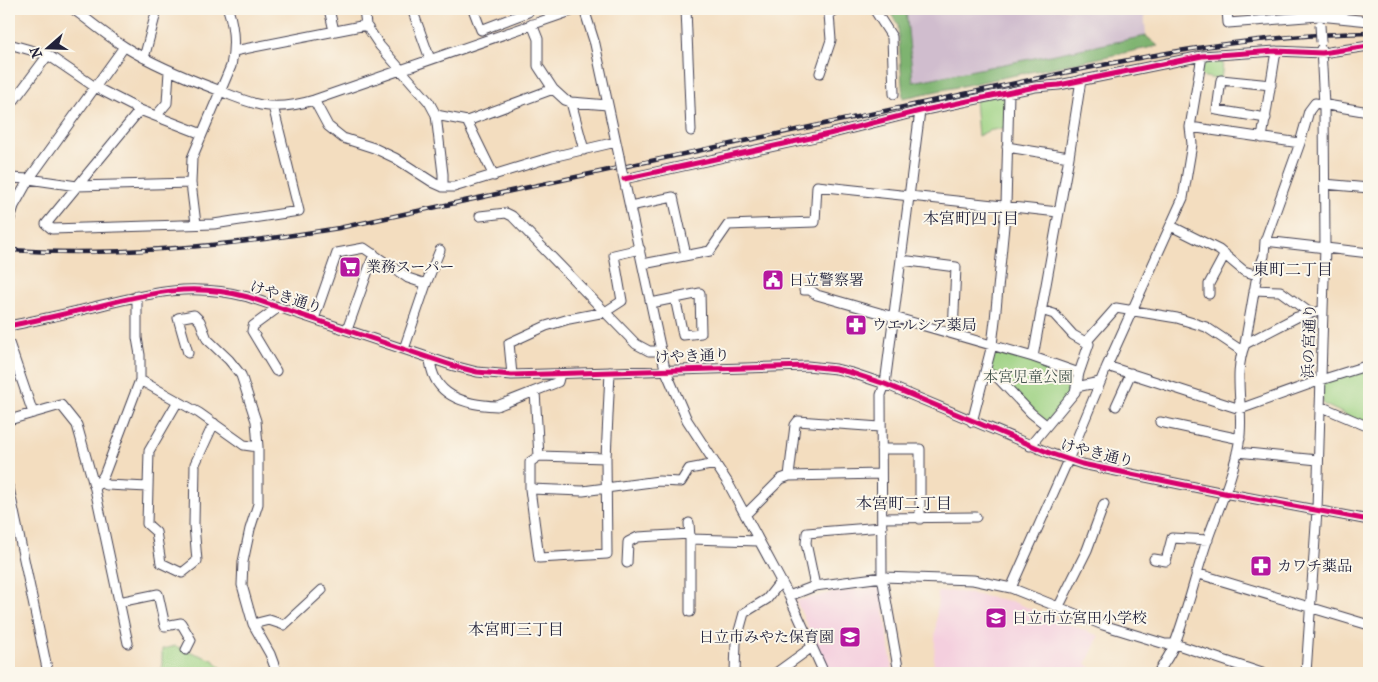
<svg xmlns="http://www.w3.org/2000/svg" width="1378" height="682" font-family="'IM FELL French Canon','Noto Serif JP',serif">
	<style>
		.built { fill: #f4cfde }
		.industrial { fill: #d0bdce }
		.green { fill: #9dd182; stroke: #607a5e }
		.forest { fill: #7eb370; stroke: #506a56 }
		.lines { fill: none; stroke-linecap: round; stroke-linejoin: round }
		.minor-casing { stroke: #413e4f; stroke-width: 11 }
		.minor { stroke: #fff; stroke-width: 9 }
		.rail-casing { stroke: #22223b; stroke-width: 4.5 }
		.rail { stroke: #fbf7ec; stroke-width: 2.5; stroke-dasharray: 8; stroke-linecap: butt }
		.minor-bridge-casing { stroke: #413e4f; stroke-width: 11; stroke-linecap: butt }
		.minor-bridge { stroke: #fff; stroke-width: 9 }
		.cycleway-casing { stroke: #fbf7ec; stroke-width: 8 }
		.cycleway { stroke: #d6006c; stroke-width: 5 }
		.labels { text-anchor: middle; stroke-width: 4; stroke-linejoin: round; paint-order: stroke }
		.poi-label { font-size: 15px; fill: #22223b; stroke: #fbf7ec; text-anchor: start }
		.street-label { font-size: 15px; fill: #22223b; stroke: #fbf7ec }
		.park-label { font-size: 15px; fill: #475750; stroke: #fbf7ec }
		.neighbourhood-label { font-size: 16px; fill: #22223b; stroke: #fbf7ec }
	</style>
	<rect width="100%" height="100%" fill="#fbf7ec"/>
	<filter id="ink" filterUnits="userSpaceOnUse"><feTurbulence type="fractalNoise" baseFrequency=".02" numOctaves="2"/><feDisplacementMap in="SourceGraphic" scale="10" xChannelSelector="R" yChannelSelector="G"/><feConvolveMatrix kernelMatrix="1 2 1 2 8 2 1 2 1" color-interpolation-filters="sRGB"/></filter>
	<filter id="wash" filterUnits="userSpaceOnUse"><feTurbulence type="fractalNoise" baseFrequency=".0096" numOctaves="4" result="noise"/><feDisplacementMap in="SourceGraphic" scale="20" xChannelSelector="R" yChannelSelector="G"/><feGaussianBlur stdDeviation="1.12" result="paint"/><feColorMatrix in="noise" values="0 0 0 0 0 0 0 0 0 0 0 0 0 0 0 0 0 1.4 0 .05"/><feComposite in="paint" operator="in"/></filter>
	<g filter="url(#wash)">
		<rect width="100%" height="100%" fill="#f3ddbf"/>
		<!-- built -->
		<path class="built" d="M881 587 893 673H829L796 601 830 593Z
			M954 591 1011 601 1099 636 1086 664 1099 673H933L938 592Z"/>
		<!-- industrial -->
		<path class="industrial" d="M906 9H1144L1146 36 913 82Z"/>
		<!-- green -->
		<path class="green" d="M1224 55 1221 80 1200 76 1202 56Z
			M1009 93 1008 127 988 131 978 136 975 100Z
			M994 349 1049 365 1046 379 1072 389 1047 422 989 370Z
			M1369 365V426L1323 404 1321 380Z
			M175 646 213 660 224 670 220 673H162V649Z"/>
		<!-- forest -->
		<path class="forest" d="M888 9H906L913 82 1146 36 1158 46 903 98 898 25Z"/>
	</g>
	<g filter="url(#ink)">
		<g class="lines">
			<!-- minor casing -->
			<g class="minor-casing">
				<path id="minor" d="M73 9C90 21 107 36 125 47 154 65 186 78 218 90 232 96 247 102 261 105 278 108 298 105 314 100L577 9
					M329 9 334 31
					M364 9 366 25 380 46 429 102 436 115 443 174V187
					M412 9 430 59
					M473 9 481 30 528 12 527 9
					M584 9 595 44 619 156
					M686 9 691 131
					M874 9 892 37 894 94
					M1227 9 1228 23 1319 16 1369 21
					M532 24 538 39V66L553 89 565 100 571 102 608 105
					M9 44 48 55 95 87 140 110 202 134
					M234 51 366 25
					M144 58 157 9
					M820 73 831 40 829 14 837 9
					M314 100 328 126 343 138 374 148 395 158 434 183 443 187H454L552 157 616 142
					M571 102 584 150
					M9 107 48 55
					M140 110 46 224 52 229 214 224 299 211 273 106
					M436 115 467 121 494 176
					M156 116 167 103 169 71
					M1266 118 1217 110 1221 80 1271 85
					M467 121 553 89
					M1190 127 1300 143
					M1262 138 1276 51
					M1007 147 1069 157
					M623 175 665 369 687 420 728 483 789 596 824 673
					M9 178 29 179 77 186 191 183
					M624 179 829 134 920 111 1035 87 1059 85 1202 56 1276 51 1322 53 1369 46
					M1324 184 1369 188
					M630 206 673 197 686 255
					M480 216 506 213 512 216 636 344 649 351H661
					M9 222 14 206 29 179 124 47
					M196 224 191 183 192 158 231 66C235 47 234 27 228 9
					M1171 226 1219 250 1244 271 1257 275
					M1265 241 1369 253
					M901 260 956 267 953 333
					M643 264 710 251 728 225 815 222 817 186 1058 212
					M804 290H810L817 295 1033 357 1079 373 1075 392 1030 446
					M1254 290 1280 291 1310 313
					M1209 294V284L1225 254
					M651 303 700 293 701 333 683 335 675 298
					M1041 310 1054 314 1073 335 1089 344 1079 373
					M314 319 337 253 364 248 408 278 426 284
					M9 326C37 320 66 314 94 307 150 293 190 282 248 297L454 366 477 372 512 375 807 366 836 369 852 373 885 384 1052 454 1082 464 1224 493 1369 520
					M347 330 374 254
					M1086 342 1116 308 1177 318 1206 327 1242 351
					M9 343 33 413
					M1245 344 1297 317 1323 310
					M404 349 426 284 440 250
					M188 353 178 318 194 315 200 321 207 339 229 360 241 375 256 421 258 447V504L250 529 243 562 242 585 253 624 270 654 277 673
					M1033 357 1069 157 1081 80
					M430 358C432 396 465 405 497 406L558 382 560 374
					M1107 366 1240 409 1321 380 1369 365
					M276 371 252 331 253 326 279 307
					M985 372 997 377 1031 413 1046 425
					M512 375 509 343 546 326 569 319 605 312 622 301 614 255 640 249
					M140 380 199 413 244 445 258 447
					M1076 387 1100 382
					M535 392 539 456 530 462V489L539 558 607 554 606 458 610 372
					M178 401 149 451 147 524 156 532 161 563 182 573 197 561 194 525 195 464 214 423
					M1116 406 1131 373
					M1320 406 1369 427
					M9 420 61 405 77 425 95 489
					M972 422 992 345 995 320 1006 205 1009 93
					M1160 422 1240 439
					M881 449H920V519
					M1237 452 1318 460
					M539 456 606 458
					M789 476 795 425 798 421 880 427
					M100 482 107 485 148 487
					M9 488 48 673
					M530 489 583 491 659 481 681 482 689 469 716 464
					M745 515 781 479 789 476 881 474
					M882 518 976 517
					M689 523 690 538
					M1154 559 1166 561 1172 538 1208 540
					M627 563 628 542 638 537 690 534
					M1196 573 1369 625
					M815 586 806 543 807 533 882 527
					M1011 588 1068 460 1107 366 1183 198 1192 144 1190 127 1202 56
					M789 596 815 586 882 577 973 580 1011 588 1103 625 1165 644H1175L1262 673
					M119 602 158 594 165 626 181 623 191 640 186 650
					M1059 606 1087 550 1104 504
					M690 612V539L759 541
					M253 624 269 620 284 625 322 590
					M128 643 95 489 104 475 140 380V355L137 338V296
					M735 673 736 642 744 613 767 599 781 581
					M776 673 812 647
					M899 673 882 577 881 395 885 384 920 111
					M1158 673C1164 663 1171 654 1175 643 1187 612 1195 577 1206 544 1217 511 1233 478 1239 443 1245 410 1232 375 1245 344L1257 275 1264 256 1265 241 1300 143 1309 111 1315 103 1369 112
					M1306 673 1317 510 1323 310 1325 247 1324 105 1321 49"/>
			</g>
			<!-- minor -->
			<use href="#minor" class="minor"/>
			<!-- rail casing -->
			<g class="rail-casing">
				<path id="rail" d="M9 250C119 257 230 246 339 228 535 186 731 143 927 102 1075 71 1217 35 1369 33"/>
			</g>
			<!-- rail -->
			<use href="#rail" class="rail"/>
			<!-- minor-bridge casing -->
			<g class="minor-bridge-casing">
				<path id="minor-bridge" d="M1320 25 1321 42
					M619 156 622 172"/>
			</g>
			<!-- minor-bridge -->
			<use href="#minor-bridge" class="minor-bridge"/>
			<!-- cycleway casing -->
			<g class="cycleway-casing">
				<path id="cycleway" d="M624 179 829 134 920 111 1035 87 1059 85 1202 56 1276 51 1322 53 1369 46
					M9 326C37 320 66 314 94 307 150 293 190 282 248 297L454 366 477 372 512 375 807 366 836 369 852 373 885 384 1052 454 1082 464 1224 493 1369 520"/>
			</g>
			<!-- cycleway -->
			<use href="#cycleway" class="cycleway"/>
		</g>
	</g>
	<!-- icons -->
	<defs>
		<g id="supermarket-square" transform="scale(1.125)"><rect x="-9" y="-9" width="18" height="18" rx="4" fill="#b5179e" stroke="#fbf7ec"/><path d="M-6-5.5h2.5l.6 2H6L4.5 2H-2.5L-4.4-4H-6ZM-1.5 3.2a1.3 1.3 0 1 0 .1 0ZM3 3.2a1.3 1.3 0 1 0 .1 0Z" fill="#fff"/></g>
		<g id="civic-square" transform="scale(1.125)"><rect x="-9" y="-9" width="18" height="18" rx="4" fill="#b5179e" stroke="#fbf7ec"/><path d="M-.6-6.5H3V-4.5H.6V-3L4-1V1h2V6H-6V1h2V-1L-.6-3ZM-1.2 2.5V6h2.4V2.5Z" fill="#fff"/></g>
		<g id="pharmacy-square" transform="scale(1.125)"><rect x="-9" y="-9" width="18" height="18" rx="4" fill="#b5179e" stroke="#fbf7ec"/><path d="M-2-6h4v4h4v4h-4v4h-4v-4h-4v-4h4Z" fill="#fff"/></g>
		<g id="school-square" transform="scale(1.125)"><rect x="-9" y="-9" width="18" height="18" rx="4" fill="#b5179e" stroke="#fbf7ec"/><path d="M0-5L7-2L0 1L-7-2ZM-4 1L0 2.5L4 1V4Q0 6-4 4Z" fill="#fff"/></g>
	</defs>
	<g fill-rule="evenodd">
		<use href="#supermarket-square" x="350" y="267"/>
		<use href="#civic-square" x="773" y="280"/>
		<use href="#pharmacy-square" x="856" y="325"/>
		<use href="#pharmacy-square" x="1261" y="566"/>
		<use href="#school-square" x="996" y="618"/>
		<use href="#school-square" x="850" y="637"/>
	</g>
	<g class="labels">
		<!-- poi labels -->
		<g class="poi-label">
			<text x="366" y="272">業務スーパー</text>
			<text x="789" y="285">日立警察署</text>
			<text x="872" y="330">ウエルシア薬局</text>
			<text x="1277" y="571">カワチ薬品</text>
			<text x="1012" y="623">日立市立宮田小学校</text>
			<text x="834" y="642" text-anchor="end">日立市みやた保育園</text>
		</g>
		<!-- street labels -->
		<g class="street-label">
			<text transform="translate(286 297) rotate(18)" y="5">けやき通り</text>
			<text transform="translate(1309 341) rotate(-88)" y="5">浜の宮通り</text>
			<text transform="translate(692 356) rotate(-2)" y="5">けやき通り</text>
			<text transform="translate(1097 453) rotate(14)" y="5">けやき通り</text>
		</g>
		<!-- park labels -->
		<g class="park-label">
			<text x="1028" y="382">本宮児童公園</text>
		</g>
		<!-- neighbourhood labels -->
		<g class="neighbourhood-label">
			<text x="971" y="224">本宮町四丁目</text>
			<text x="1293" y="275">東町二丁目</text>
			<text x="904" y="509">本宮町二丁目</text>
			<text x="516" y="635">本宮町三丁目</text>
		</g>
	</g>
	<!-- margin -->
	<rect width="1378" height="682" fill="none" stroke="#fbf7ec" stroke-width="30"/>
	<!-- north arrow -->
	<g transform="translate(48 48) rotate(250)" stroke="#fbf7ec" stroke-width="4" paint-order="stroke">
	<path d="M0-4L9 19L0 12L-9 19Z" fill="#22223b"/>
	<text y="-8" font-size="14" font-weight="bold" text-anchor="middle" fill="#22223b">N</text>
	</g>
</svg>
